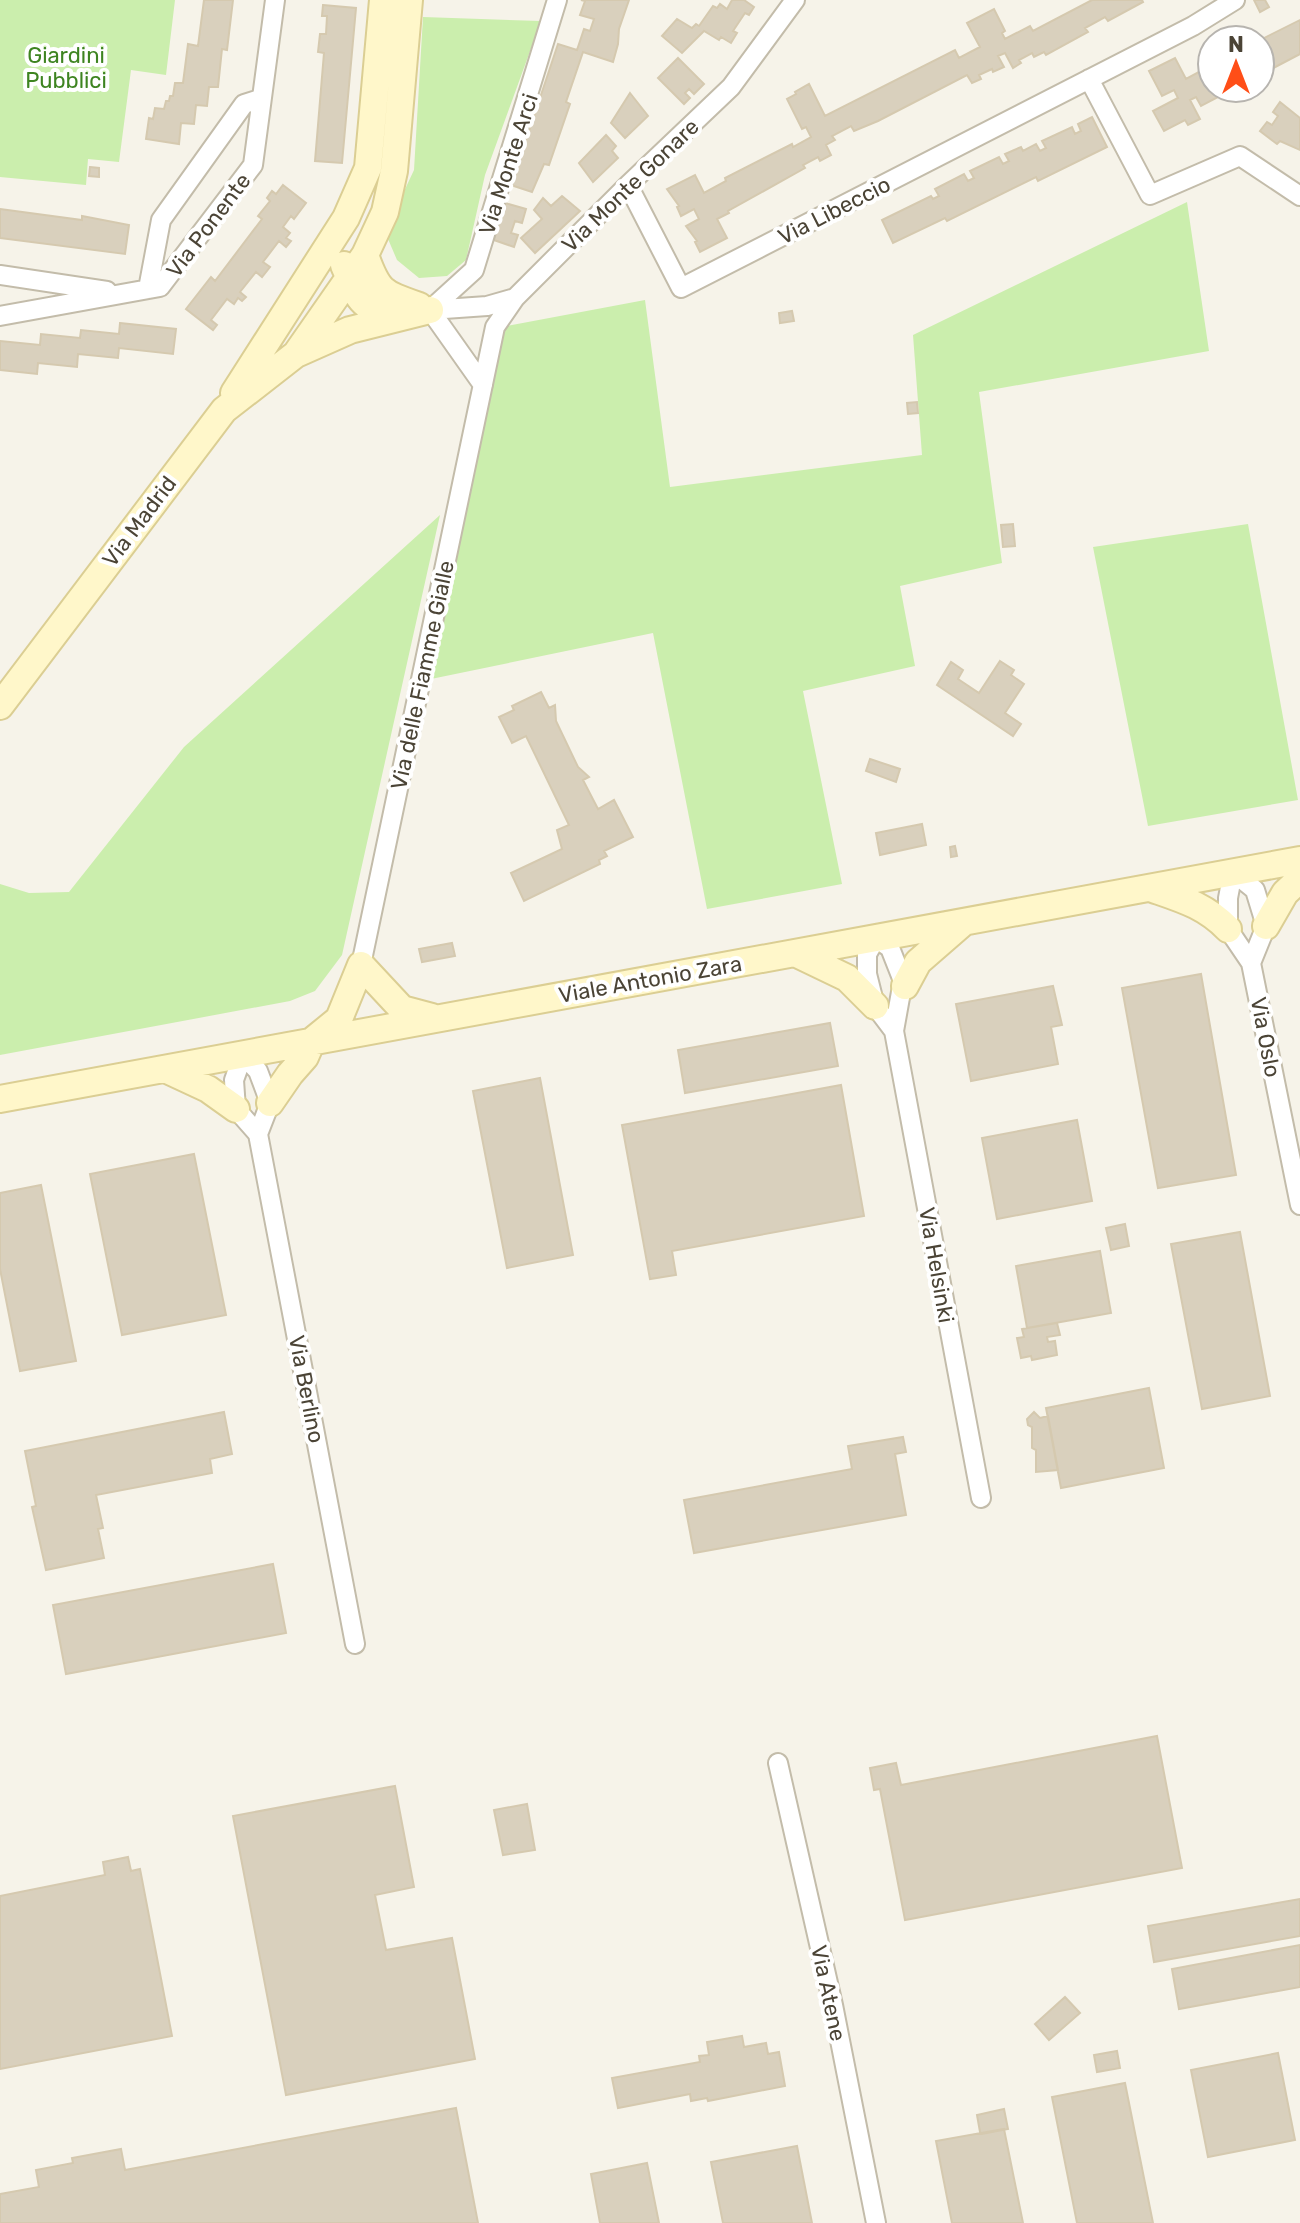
<svg xmlns="http://www.w3.org/2000/svg" width="1300" height="2223" font-family="Rubik,sans-serif">
	<style>
		.green { fill: #cbeead }
		.building { fill: #d9d0bd; stroke: #d5c9af; stroke-width: 2 }
		.lines { fill: none; stroke-linecap: round; stroke-linejoin: round }
		.street-casing { stroke: #c3bcaa; stroke-width: 22 }
		.secondary-casing { stroke: #dbce93; stroke-width: 30 }
		.street { stroke: #fff; stroke-width: 18 }
		.secondary { stroke: #fff7ca; stroke-width: 26 }
		.labels { text-anchor: middle; stroke-width: 8; stroke-linejoin: round; paint-order: stroke }
		.park-label { font-size: 22px; fill: #3e8421; stroke: #fff }
		.street-label { font-size: 22px; fill: #4b4436; stroke: #fff }
	</style>
	<rect width="100%" height="100%" fill="#f6f3e9"/>
	<!-- green -->
	<path class="green" d="M0 0H175L166 75 131 70 119 162 88 159 86 185 0 177Z
		M423 17 541 21 485 175 466 260 447 276 419 278 397 260 385 232 414 170Z
		M1187 202 1209 351 979 392 1002 563 900 586 915 666 803 691 842 884 707 909 653 633 431 679 502 327 645 300 670 487 922 455 913 335Z
		M440 515 342 955 315 991 290 1001 0 1055V884L29 893 69 892 184 747Z
		M1248 524 1298 800 1148 826 1093 547Z"/>
	<!-- building -->
	<path class="building" d="M204 0H233L227 50 222 49 218 87H209L207 106 196 105 194 124 181 123 179 144 146 139 149 118 153 119 155 108 164 109 166 101H169L170 96H173L175 83H183L188 44 198 46Z
		M581 0H629L619 29 618 44 613 62 583 52 566 102 570 104 549 165 544 164 532 192 511 185 558 44 577 50 584 29 590 31 594 19 580 15 585 1Z
		M732 0H744L754 7 749 15 745 13 733 31 737 33 731 43 721 37 719 40 704 31 682 53 662 36 677 19 692 28 696 24 699 26 713 6 717 8 720 4 727 9Z
		M1092 0H1142L1143 2 1108 21 1105 17 1085 28 1088 32 1046 55 1044 52 1034 57 1032 53 1019 60 1021 63 1013 68 1005 53 998 56 1004 67 993 72 992 69 979 75 981 79 972 83 967 75 878 121 854 131 851 126 832 136 835 140 826 145 831 155 820 161 818 157 803 165 805 168 728 211 729 213 717 219 727 238 700 252 695 242 697 241 686 226 699 219 694 209 681 216 677 207 679 206 667 189 695 175 704 193 726 181 725 178 792 144 793 147 811 137 806 127 802 129 787 99 796 94 795 92 809 84 825 116 955 50 959 58 980 47 967 23 994 9 1005 31 1002 33 1005 39 1030 26 1033 31Z
		M1254 0H1265L1269 7 1260 12Z
		M323 5 356 8 342 163 315 161 324 53 318 52 320 34H326L327 16H322Z
		M1300 20V54L1260 75V40Z
		M678 58 704 84 694 94 689 89 685 93 690 98 684 104 658 78Z
		M1175 58 1186 79 1212 65V88H1235L1201 106 1196 97 1190 100 1200 119 1188 125 1185 120 1164 131 1153 111 1178 98 1174 90 1162 96 1149 71Z
		M630 93 648 116 625 138 611 123Z
		M1280 102 1300 118V150L1280 141 1277 144 1260 131 1267 122 1272 125 1278 116 1273 112Z
		M1092 117 1107 147 1038 181 1036 177 947 221 945 218 893 243 882 220 931 196 933 199 939 196 935 189 964 174 968 181 974 178 970 171 999 157 1003 164 1009 161 1005 154 1021 147 1023 151 1036 144 1040 151 1046 148 1042 141 1072 127 1075 134 1081 131 1078 124Z
		M606 135 616 146 612 151 618 158 593 182 579 163Z
		M90 167 99 168V177L89 176Z
		M283 185 306 203 294 219 291 216 283 227 290 233 286 238 291 241 286 247 279 241 263 262 270 267 262 277 256 272 240 292 246 297 242 301 238 298 234 304 227 299 211 320 217 325 213 330 186 309 211 277 215 281 262 219 258 216 270 201 267 198 272 191 276 194Z
		M562 196 580 211 535 253 521 238 542 219 534 210 543 198 551 206Z
		M505 203 526 209 522 223 515 221 511 233 518 235 514 247 494 240Z
		M0 209 82 220V216L129 225 125 254 0 238Z
		M792 311 794 321 780 323 779 313Z
		M120 323 176 329 173 354 119 348 118 358 78 354 77 367 38 363 37 374 0 370V341L40 345 41 334 80 338 81 330 119 334Z
		M917 402 918 413 908 414 907 403Z
		M1013 524 1015 546 1003 547 1001 525Z
		M1000 661 1014 670 1011 675 1024 684 1005 713 1021 724 1013 736 937 685 951 662 963 670 958 679 979 693Z
		M541 692 549 708 555 705 556 721 578 767 589 777 583 780 598 809 614 800 633 837 604 851 607 856 599 860 600 864 524 901 511 873 562 849 557 830 569 825 526 736 512 743 499 717 514 710 512 706Z
		M870 759 900 769 896 782 866 771Z
		M922 824 926 845 880 855 876 833Z
		M955 846 957 856 951 857 950 847Z
		M452 943 455 956 422 962 419 949Z
		M1201 974 1236 1175 1158 1188 1122 988Z
		M1053 986 1062 1025 1051 1027 1058 1064 971 1081 956 1004Z
		M830 1023 838 1066 685 1093 678 1050Z
		M540 1078 573 1255 507 1268 473 1091Z
		M841 1085 864 1216 672 1251 676 1275 650 1279 622 1125Z
		M1077 1120 1092 1201 997 1219 982 1138Z
		M194 1154 226 1315 122 1335 90 1174Z
		M41 1185 76 1361 20 1371 0 1269V1193Z
		M1125 1224 1129 1246 1111 1250 1106 1228Z
		M1240 1232 1270 1396 1202 1409 1171 1244Z
		M1100 1251 1111 1313 1027 1328 1016 1266Z
		M1057 1323 1060 1335 1047 1337 1048 1342 1055 1341 1057 1355 1032 1360 1031 1356 1021 1358 1017 1338 1024 1337 1022 1329Z
		M1149 1388 1164 1468 1061 1488 1046 1408Z
		M224 1412 232 1454 210 1459 212 1473 96 1495 103 1528 98 1529 104 1558 46 1570 32 1507 36 1506 25 1451Z
		M1034 1412 1040 1418 1048 1416 1058 1470 1036 1472V1450L1032 1448V1427L1028 1425 1027 1419Z
		M903 1437 906 1452 895 1454 906 1515 694 1553 684 1500 852 1469 848 1446Z
		M273 1564 286 1633 66 1674 53 1605Z
		M1157 1736 1182 1868 905 1920 880 1789 874 1790 870 1768 896 1763 901 1785Z
		M395 1786 414 1887 375 1895 386 1950 452 1938 475 2059 286 2095 233 1816Z
		M527 1804 535 1850 503 1855 494 1810Z
		M128 1857 131 1871 140 1869 172 2036 0 2069V1896L105 1875 103 1862Z
		M1300 1899V1936L1154 1962 1148 1926Z
		M1300 1945V1987L1179 2009 1172 1969Z
		M1065 1997 1080 2013 1049 2040 1035 2024Z
		M742 2036 744 2047 766 2043 768 2054 779 2052 785 2086 708 2101 707 2098 691 2101 690 2094 618 2108 612 2078 700 2062 699 2056 709 2055 707 2042Z
		M1117 2051 1120 2068 1097 2072 1094 2055Z
		M1278 2053 1295 2140 1208 2157 1191 2070Z
		M1125 2083 1153 2223H1077L1052 2097Z
		M456 2108 478 2223H0V2194L39 2187 36 2170 73 2163 72 2158 121 2149 125 2170Z
		M1004 2109 1008 2129 982 2134 980 2132 977 2115Z
		M1004 2129 1023 2223H952L936 2141Z
		M797 2146 812 2223H723L711 2162Z
		M647 2163 659 2223H600L591 2174Z"/>
	<g class="lines">
		<!-- street casing -->
		<g class="street-casing">
			<path id="street" d="M1089 79 1150 195 1240 156 1300 196
				M628 185 681 288 1193 26 1235 0
				M0 275 107 291
				M148 289 161 220 244 104 260 99
				M430 310 487 306 515 298 628 185 731 87 795 0
				M430 310 474 270 557 0
				M430 310 483 385
				M0 316 160 287 253 165 275 0
				M1251 963 1266 926 1255 890 1233 872 1228 898V929L1251 963 1300 1205
				M361 965 495 327 515 298
				M894 1031 901 992 905 986 890 948 876 938 867 954V974L875 1006 894 1031 981 1498
				M258 1134 236 1109 234 1080 243 1055 258 1071 270 1103 258 1134 355 1644
				M778 1763 833 2005 876 2223"/>
		</g>
		<!-- secondary casing -->
		<g class="secondary-casing">
			<path id="secondary" d="M365 255C378 292 382 293 419 306
				M344 265C357 297 363 316 402 312
				M296 354 365 255 385 212 394 171 409 0
				M234 393 346 218 368 168 383 0
				M0 706 224 410 296 354 350 330 430 310
				M1153 889C1182 899 1206 906 1228 929
				M1266 926 1285 893 1300 879
				M795 953 847 978 875 1006
				M905 986 918 962 964 922
				M165 1069 208 1089 236 1109
				M0 1099 1300 860
				M270 1103 290 1074 305 1057 312 1041 339 1019 361 965 402 1009 432 1017"/>
		</g>
		<!-- street -->
		<use href="#street" class="street"/>
		<!-- secondary -->
		<use href="#secondary" class="secondary"/>
	</g>
	<g class="labels">
		<!-- park labels -->
		<g class="park-label">
			<text x="66" y="63">Giardini<tspan x="66" dy="25">Pubblici</tspan></text>
		</g>
		<!-- street labels -->
		<g class="street-label">
			<text transform="translate(508 164) rotate(-72)" y="8">Via Monte Arci</text>
			<text transform="translate(630 185) rotate(-44)" y="8">Via Monte Gonare</text>
			<text transform="translate(834 210) rotate(-27)" y="8">Via Libeccio</text>
			<text transform="translate(208 225) rotate(-53)" y="8">Via Ponente</text>
			<text transform="translate(139 521) rotate(-53)" y="8">Via Madrid</text>
			<text transform="translate(422 675) rotate(-78)" y="8">Via delle Fiamme Gialle</text>
			<text transform="translate(650 979) rotate(-10)" y="8">Viale Antonio Zara</text>
			<text transform="translate(1266 1037) rotate(79)" y="8">Via Oslo</text>
			<text transform="translate(937 1265) rotate(80)" y="8">Via Helsinki</text>
			<text transform="translate(307 1389) rotate(79)" y="8">Via Berlino</text>
			<text transform="translate(829 1993) rotate(78)" y="8">Via Atene</text>
		</g>
	</g>
	<!-- north arrow -->
	<g transform="translate(1236 64)"><circle r="38" fill="#ffffff" stroke="#b7b4af" stroke-width="2"/>
	<path d="M0-6L14 30L0 20L-14 30Z" fill="#ff4e17"/>
	<text y="-12" font-size="22" font-weight="bold" text-anchor="middle" fill="#4b4436">N</text>
	</g>
</svg>
